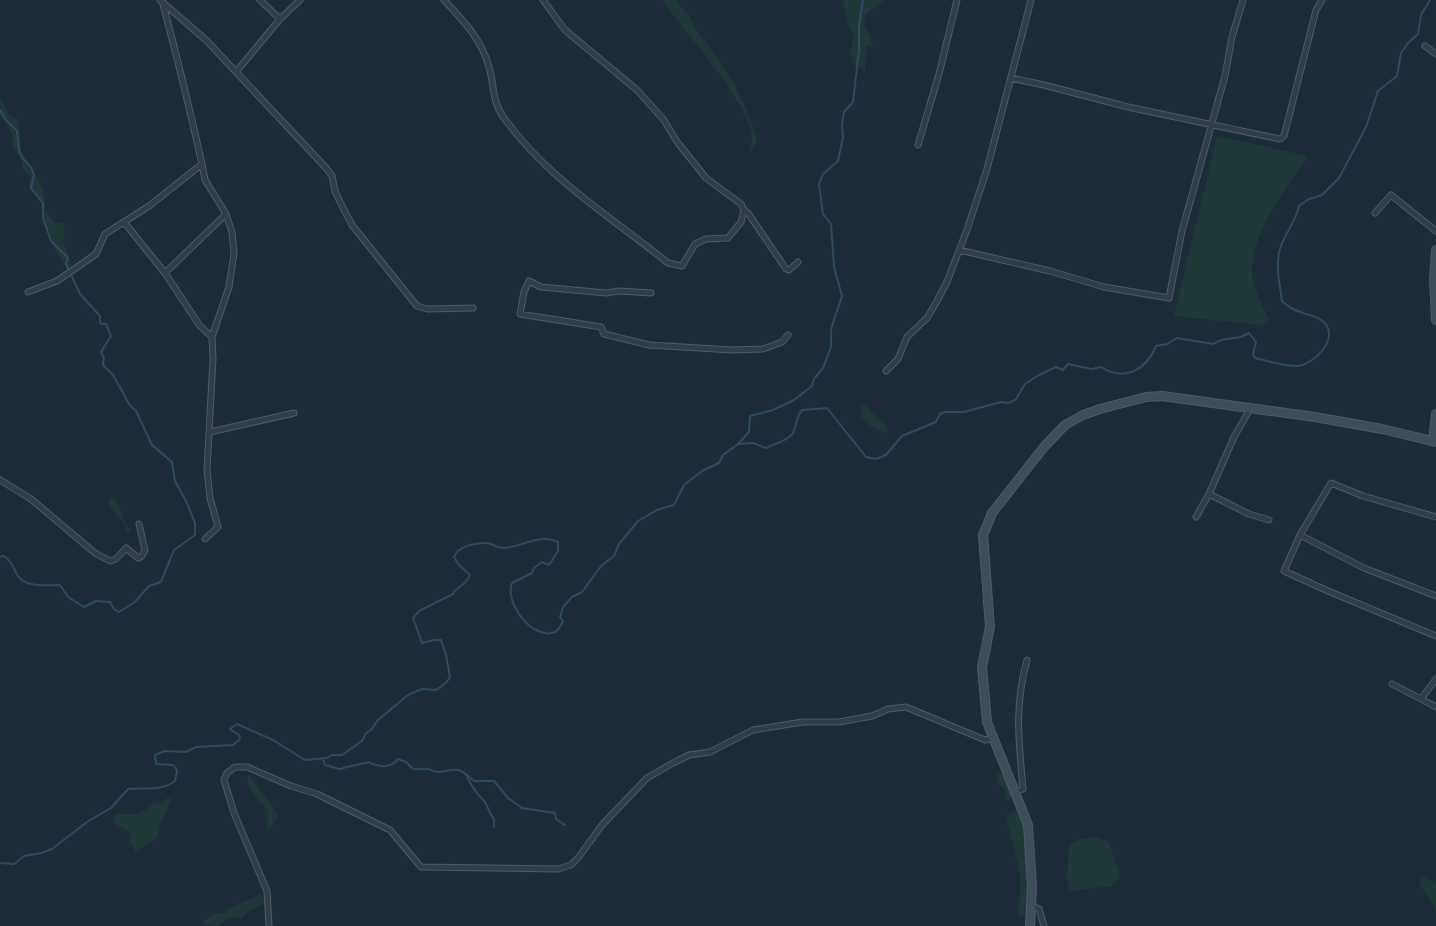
<svg xmlns="http://www.w3.org/2000/svg" width="1436" height="926" font-family="'Source Sans 3',sans-serif">
	<style>
		.green { fill: #1f3938 }
		.lines { fill: none; stroke-linecap: round; stroke-linejoin: round }
		.stream { stroke: #2f4a61; stroke-width: 2 }
		.street-casing { stroke: #4f5b66; stroke-width: 7 }
		.secondary-casing { stroke: #4f5b66; stroke-width: 10 }
		.street { stroke: #313e48; stroke-width: 5 }
		.secondary { stroke: #3f4d5b; stroke-width: 8 }
	</style>
	<rect width="100%" height="100%" fill="#1d2c38"/>
	<!-- green -->
	<path class="green" d="M663 0H676L689 16 699 34 705 40 735 84 740 98 745 105 757 140 752 152 749 151C750 148 751 145 752 142 756 108 682 31 663 0Z
		M843 0H885L879 6 867 12 864 22 873 48 867 45 865 72 852 62 851 54 853 32 847 23Z
		M0 97 8 113 18 121 21 151 43 188 46 211 54 223H63L65 227 63 242 72 265 67 270 50 241 42 215 41 202 30 189V177L22 168V162L12 145 13 136 0 114Z
		M1217 136 1308 156C1287 187 1251 233 1252 272 1252 288 1263 305 1269 320L1260 325 1174 316Z
		M862 405 867 406C873 414 882 420 888 428L887 433C878 432 866 424 860 417Z
		M114 497 123 514 124 522 131 530 127 532 123 522 108 505 109 498Z
		M998 772 1002 773 1009 787 1011 797 1009 800 1005 798V790L997 782 996 774Z
		M248 774 278 815C275 820 273 829 267 828 266 821 270 816 267 810 266 807 262 805 260 803 254 797 245 782 248 774Z
		M167 798 172 799 158 829 159 836 136 853 130 840 132 837 131 833 118 826 114 819 117 814H136L147 810 151 805 162 802Z
		M1018 811C1032 835 1029 889 1027 917H1019L1017 909 1020 899V873L1006 818 1010 812Z
		M1095 836 1109 843 1120 877 1112 886 1070 891 1067 878 1069 844 1080 839Z
		M1424 875 1436 884V909L1420 885V879Z
		M261 894 265 903 249 911 240 920 236 917 226 919 216 926 204 925V921L215 913H223C234 904 248 901 261 894Z"/>
	<g class="lines">
		<!-- stream -->
		<path class="stream" d="M0 110 6 120 17 131 19 150 23 159 31 167 34 175 31 188 43 203V218L51 241 68 258 66 264 80 294 100 316V322L102 324H106L111 336 101 352 104 358 103 365 113 375 129 404 136 411 152 445 172 462 175 481 187 503 195 523V535L174 550 161 582 149 586 135 602 119 612 114 609 110 602 96 601 84 607 68 597 60 585C47 585 26 588 18 576 13 568 13 562 4 556L0 557
			M738 444 753 443 766 448C774 444 788 441 793 433 797 425 796 417 802 410L827 408 866 457 876 459 886 455 902 436 936 422 940 414 945 412H964L1001 402 1009 403 1016 399 1025 384 1039 375 1056 367 1063 370 1068 364 1091 369 1101 367C1125 382 1146 370 1156 346L1167 344 1177 338 1213 344 1221 340 1241 337 1249 333 1256 342 1253 354 1255 358C1268 361 1284 366 1297 366 1313 365 1336 342 1327 326 1320 315 1304 315 1293 309 1289 307 1286 304 1282 301 1280 286 1275 265 1280 249 1284 234 1296 222 1299 206L1309 199 1322 195 1339 178 1366 127 1378 91 1397 76 1401 53 1408 43 1418 34 1421 15 1430 0
			M323 759 325 765 339 769 369 762C379 768 391 768 398 759L406 762 413 769C418 770 423 768 428 769 433 770 433 772 438 772 459 770 456 765 474 781H494L508 798 522 808 555 813 556 819 565 825
			M467 777C471 785 478 795 484 801 489 807 489 814 494 819V827
			M0 863 14 864 24 856 41 853 52 849 87 822 111 808 128 789C145 787 160 792 175 781L177 770 173 765 156 764 155 755 165 751 186 752 196 747 233 745 240 739 239 735 230 729 237 724 273 740 305 760 327 758 332 755H342L362 741 366 733 371 730 378 720 408 695 422 689 436 690 446 683 450 677 446 655 441 640H434L422 643 413 618 419 611 453 594C457 586 467 585 470 575L458 564 454 557C458 546 475 543 486 543 492 543 497 548 504 548 523 547 539 533 558 542V551L549 565 542 562 534 568 532 573 512 583C504 603 533 641 555 632 559 630 561 625 563 621L560 617 563 607 572 597 582 592 601 566 614 556 619 544 638 521 657 510 674 505 684 485 702 471 719 463 723 455 738 444 749 432 750 416 773 410 794 400 812 386 814 379 823 368 831 347V329L842 296 834 267 831 224 823 214 819 184 823 174 838 161 843 137 842 125 844 112 853 102 859 50V26L863 0"/>
		<!-- street casing -->
		<g class="street-casing">
			<path id="street" d="M160 0 207 41 327 169 332 176 335 191 340 202 352 225 417 306 427 309 473 308
				M260 0 280 19
				M444 0C463 20 482 40 489 67 494 83 492 100 502 115 545 177 610 216 668 263L682 266 695 244 706 239 728 238 741 222 744 210 741 204 706 178 678 143 663 119 637 90 565 30 543 0
				M1425 46 1436 54
				M236 72 280 19 300 0
				M1011 78 1044 85 1128 107 1280 139 1284 136 1316 10 1322 0
				M918 145 939 74 957 0
				M202 164 205 180 226 214 232 232 234 253 229 287 212 337
				M744 210 748 213 786 269 789 270 798 262
				M1375 213 1391 195 1436 231
				M124 222 165 273 200 326 212 337 213 359 207 470 210 498 218 527 205 539
				M959 250 1050 271 1104 287 1169 298 1182 231 1225 76 1232 37 1243 0
				M165 273 226 214
				M28 292 57 281 96 254 105 234 149 206 202 164C190 110 177 57 163 4
				M651 293 619 291 606 293 541 287 529 281 524 292 520 314 601 327 604 334 649 345 732 350 763 349 782 342 788 335
				M886 371 898 359 907 337 927 318 937 301 947 282 968 227 987 169 1031 0
				M210 432 294 413
				M0 480 31 499 95 553 110 561 116 559 126 548 138 558 142 556 145 550 139 524
				M1209 494 1249 514 1269 520
				M1196 517 1209 494 1234 437 1250 409
				M1436 517 1363 496 1331 483 1300 535 1284 571 1328 591 1436 636
				M1300 535 1364 568 1436 596
				M1436 679 1421 699 1436 707
				M1392 684 1421 699
				M1015 792 1023 789C1019 742 1014 707 1027 660
				M1032 906 1039 909 1044 926
				M269 926 267 891 234 813 224 780 227 773 235 767H247L291 786 317 794 390 830 421 867 558 869 571 865 578 858 602 825 647 778 675 762 689 755 710 752 753 730 803 722H839L872 716 888 709 906 707 985 740 993 738"/>
		</g>
		<!-- secondary casing -->
		<g class="secondary-casing">
			<path id="secondary" d="M1436 250 1434 279 1436 320
				M1433 441 1436 414
				M1030 926 1032 887 1028 825 987 722 982 667 990 627 983 535 992 513 1044 447 1065 425 1083 415 1100 409 1146 397 1162 396 1315 417 1382 429 1436 442"/>
		</g>
		<!-- street -->
		<use href="#street" class="street"/>
		<!-- secondary -->
		<use href="#secondary" class="secondary"/>
	</g>
</svg>
